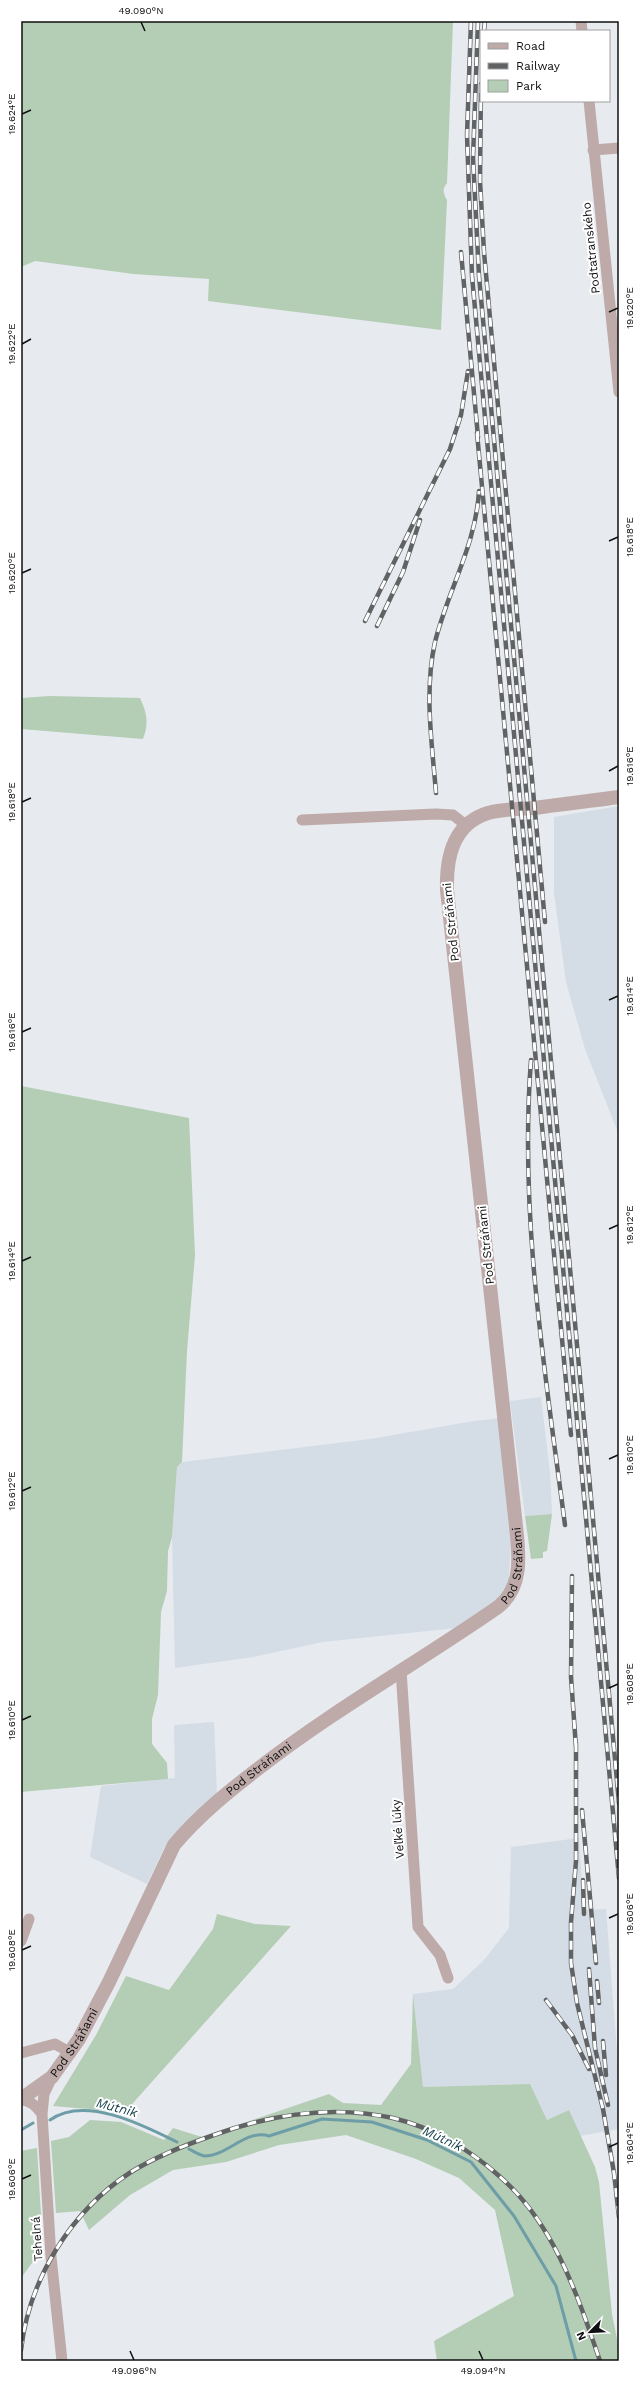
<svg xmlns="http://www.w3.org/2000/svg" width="640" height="2382" font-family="'Work Sans',sans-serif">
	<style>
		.built { fill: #d4dde6 }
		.green { fill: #b4cdb5 }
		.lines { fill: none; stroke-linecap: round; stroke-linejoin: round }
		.stream { stroke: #6d9da6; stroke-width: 3 }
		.minor { stroke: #beaaa8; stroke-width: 11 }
		.tertiary { stroke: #beaaa8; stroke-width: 14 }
		.rail-casing { stroke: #606264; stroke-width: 4.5 }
		.rail { stroke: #fff; stroke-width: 3; stroke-dasharray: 9; stroke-linecap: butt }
		.ticks { fill: none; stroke: #0f1011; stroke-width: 1.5 }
		.labels { text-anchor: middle; stroke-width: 4; stroke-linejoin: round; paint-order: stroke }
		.street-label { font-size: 12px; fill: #0f1011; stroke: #fff }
		.water-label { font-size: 13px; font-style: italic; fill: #17434b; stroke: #fff }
		.neatline { fill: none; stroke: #0f1011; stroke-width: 1.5 }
		.ticks-label { font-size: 10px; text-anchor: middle; fill: #0f1011 }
	</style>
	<rect width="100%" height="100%" fill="#e7eaee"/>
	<!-- built -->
	<path class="built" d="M619 806V1135L585 1049 566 982 554 893V817Z
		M541 1397 550 1473 552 1514 525 1516 510 1401Z
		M501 1418 511 1544 508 1589 493 1605 456 1628 323 1642 253 1657 175 1668 172 1537 177 1467 182 1462 370 1439 474 1421Z
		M214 1722 217 1794 177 1832 164 1848 147 1884 90 1857 101 1786 175 1778 174 1725Z
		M579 1838 584 1910 606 1909 619 2077V2129L580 2136 569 2110 547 2120 529 2084 423 2087 413 1994 453 1989 484 1960 509 1928 511 1847Z"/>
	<!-- green -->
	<path class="green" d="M21 21H453L447 183C442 189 443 193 447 200L441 330 208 301 209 279 134 274 35 261 21 267Z
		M49 696 140 698C147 713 149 723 143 739L21 729V698Z
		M21 1086 189 1118 195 1255 187 1351 182 1462 177 1467 172 1537 168 1551 167 1591 161 1612 158 1695 152 1719V1744L167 1763 168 1779 21 1792Z
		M552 1514 547 1551 543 1552V1558L531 1559 525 1516Z
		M217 1914 255 1924 291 1926 125 2112 53 2106 96 2035 126 1976 169 1990 213 1929Z
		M413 1994 423 2087 530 2084 547 2120 569 2110 595 2167 599 2182 612 2314 619 2349V2361H437L434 2341 514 2296 495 2210 459 2178 416 2159 346 2135 279 2145 226 2162 173 2170 130 2195 89 2230 80 2211 56 2213 51 2141 69 2137 90 2120 121 2122 164 2140 173 2128 202 2137 329 2094 343 2103 381 2105 411 2064Z
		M37 2148 43 2248 21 2278V2151Z"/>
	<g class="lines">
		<!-- stream -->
		<path class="stream" d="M50 2120C85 2095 143 2125 177 2142
			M21 2130 33 2123
			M189 2149C193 2151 199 2155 204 2156 228 2156 245 2129 269 2136L322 2119 372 2122 427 2140 471 2162 514 2216 556 2286 576 2361"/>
		<!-- minor -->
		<path class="minor" d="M581 21 582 31
			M589 101 619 392
			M593 150 619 148
			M302 820 436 814 453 815 467 826
			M401 1670 418 1927 440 1955 448 1978
			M21 1941 29 1919
			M21 2053 55 2044 71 2053
			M52 2077 44 2094 42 2114 51 2257 62 2361
			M21 2099C31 2101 36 2106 42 2114"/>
		<!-- tertiary -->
		<path class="tertiary" id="s1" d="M21 2099 52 2077 79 2039 109 1982 174 1845C199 1815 229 1791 259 1768 335 1709 419 1662 498 1607 526 1585 518 1548 515 1517L447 890C446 857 453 824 488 813 503 809 519 809 534 808 562 804 591 801 619 797"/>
		<!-- rail casing -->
		<g class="rail-casing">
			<path id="rail" d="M471 21 467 135 472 276 619 1878
				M478 21 473 158 479 276 619 1803
				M484 31 485 21
				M481 84 480 181 484 252 545 922
				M461 252 478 437
				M477 433 571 1435
				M365 621 450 449 461 415 468 371
				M377 626 403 572 420 520
				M436 793C432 743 424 692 435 642 448 590 476 545 479 491
				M531 1060C519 1216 545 1371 565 1525
				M572 1576 571 1677 576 1748
				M576 1743V1861L571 1922V1963L577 2003 603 2109 614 2173 619 2217
				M582 1810 596 1963
				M583 1880 584 1914
				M589 1969 595 2048 608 2105
				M597 1981 599 2003
				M546 2000 572 2035 589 2069
				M603 2041 606 2075
				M21 2350C29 2279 71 2211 131 2172 157 2156 185 2145 214 2135 272 2114 332 2105 393 2118 431 2127 469 2149 498 2175 554 2223 577 2294 600 2361"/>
		</g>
		<!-- rail -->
		<use href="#rail" class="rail"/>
	</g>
	<!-- ticks -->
	<path class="ticks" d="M141 22 145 31M22 114 31 110M609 312 618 308M22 344 31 339M609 541 618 537M22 573 31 569M609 771 618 766M22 802 31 798M609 1000 618 996M22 1032 31 1028M609 1229 618 1225M22 1261 31 1257M609 1459 618 1455M22 1491 31 1487M609 1688 618 1684M22 1720 31 1716M609 1918 618 1914M22 1950 31 1946M609 2147 618 2143M22 2179 31 2175M130 2351 134 2360M479 2351 483 2360"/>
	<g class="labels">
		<!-- street labels -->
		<g class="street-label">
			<text transform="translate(591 248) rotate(-96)" y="4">Podtatranského</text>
			<text transform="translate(451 922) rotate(-96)" y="4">Pod Stráňami</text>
			<text transform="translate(486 1245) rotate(-96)" y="4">Pod Stráňami</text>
			<text dy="4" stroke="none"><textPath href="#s1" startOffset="750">Pod Stráňami</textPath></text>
			<text dy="4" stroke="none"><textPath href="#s1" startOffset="415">Pod Stráňami</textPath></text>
			<text transform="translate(398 1829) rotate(-94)" y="4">Veľké lúky</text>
			<text dy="4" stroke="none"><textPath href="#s1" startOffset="79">Pod Stráňami</textPath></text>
			<text transform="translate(37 2239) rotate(-94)" y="4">Tehelná</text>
		</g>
		<!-- water labels -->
		<g class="water-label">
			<text transform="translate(117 2107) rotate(15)" y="5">Mútnik</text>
			<text transform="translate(443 2138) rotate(25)" y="5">Mútnik</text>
		</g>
	</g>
	<!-- border -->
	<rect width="640" height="2382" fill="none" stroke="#ffffff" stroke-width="44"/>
	<!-- legend -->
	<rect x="480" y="30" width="130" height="72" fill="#ffffff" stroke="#9f9fa0"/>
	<rect x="488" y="43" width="20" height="6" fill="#beaaa8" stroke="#9f9fa0"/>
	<text x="516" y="50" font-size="12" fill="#0f1011">Road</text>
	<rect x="488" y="63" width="20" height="6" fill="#606264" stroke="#9f9fa0"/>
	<text x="516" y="70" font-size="12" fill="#0f1011">Railway</text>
	<rect x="488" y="80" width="20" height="12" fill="#b4cdb5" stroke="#9f9fa0"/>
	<text x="516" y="90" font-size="12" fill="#0f1011">Park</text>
	<!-- north arrow -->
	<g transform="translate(590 2332) rotate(246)" stroke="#ffffff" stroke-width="3" paint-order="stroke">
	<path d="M0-3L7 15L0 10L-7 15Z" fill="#0f1011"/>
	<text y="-6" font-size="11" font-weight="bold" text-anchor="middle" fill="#0f1011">N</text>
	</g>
	<rect x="22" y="22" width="596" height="2338" class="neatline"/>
	<g class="ticks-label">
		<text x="141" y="14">49.090°N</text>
		<text transform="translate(11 114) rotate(-90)" y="4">19.624°E</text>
		<text transform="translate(629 308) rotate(-90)" y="4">19.620°E</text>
		<text transform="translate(11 344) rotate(-90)" y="4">19.622°E</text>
		<text transform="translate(629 537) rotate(-90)" y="4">19.618°E</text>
		<text transform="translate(11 573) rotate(-90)" y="4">19.620°E</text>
		<text transform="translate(629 766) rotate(-90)" y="4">19.616°E</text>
		<text transform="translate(11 802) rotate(-90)" y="4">19.618°E</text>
		<text transform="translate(629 996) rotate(-90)" y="4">19.614°E</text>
		<text transform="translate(11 1032) rotate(-90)" y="4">19.616°E</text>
		<text transform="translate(629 1225) rotate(-90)" y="4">19.612°E</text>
		<text transform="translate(11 1261) rotate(-90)" y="4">19.614°E</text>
		<text transform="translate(629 1455) rotate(-90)" y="4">19.610°E</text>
		<text transform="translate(11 1491) rotate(-90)" y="4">19.612°E</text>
		<text transform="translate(629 1684) rotate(-90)" y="4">19.608°E</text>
		<text transform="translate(11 1720) rotate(-90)" y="4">19.610°E</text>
		<text transform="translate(629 1914) rotate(-90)" y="4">19.606°E</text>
		<text transform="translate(11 1950) rotate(-90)" y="4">19.608°E</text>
		<text transform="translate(629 2143) rotate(-90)" y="4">19.604°E</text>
		<text transform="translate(11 2179) rotate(-90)" y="4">19.606°E</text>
		<text x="134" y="2374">49.096°N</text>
		<text x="483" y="2374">49.094°N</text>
	</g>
</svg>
